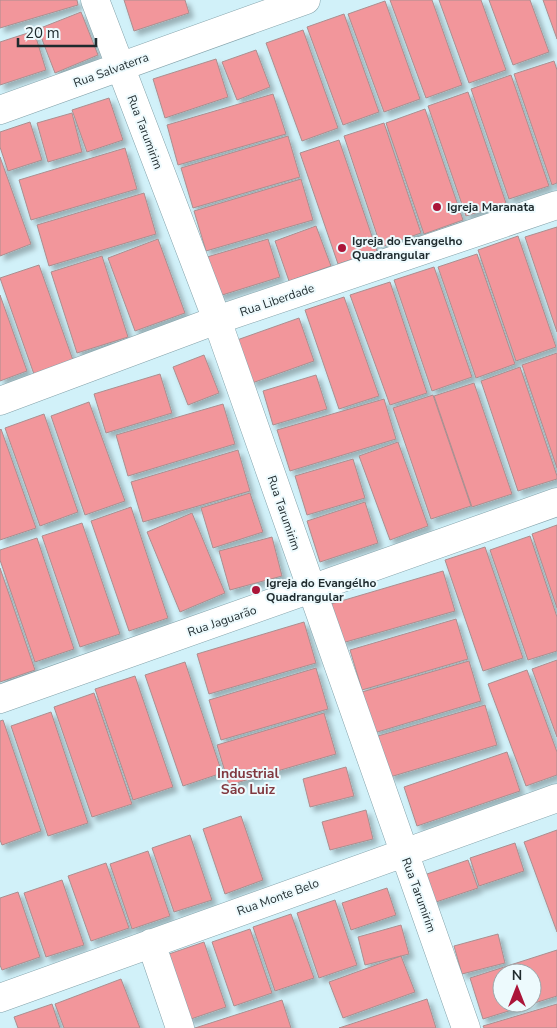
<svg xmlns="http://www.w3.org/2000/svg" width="557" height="1028" font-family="'Nunito Sans',sans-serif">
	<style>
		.building { fill: #f2969b; stroke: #ab8e8f; fill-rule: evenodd; filter: url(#shadow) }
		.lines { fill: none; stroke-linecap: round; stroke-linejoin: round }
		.minor-casing { stroke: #84a2aa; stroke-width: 29 }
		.minor { stroke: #fff; stroke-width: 28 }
		.poi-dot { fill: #ab1539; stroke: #edfafd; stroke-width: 2 }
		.labels { text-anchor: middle; stroke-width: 4; stroke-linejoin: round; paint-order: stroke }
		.street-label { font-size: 12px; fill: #1f2b2e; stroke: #edfafd }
		.poi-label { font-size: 12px; font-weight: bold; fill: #1f2b2e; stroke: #edfafd; text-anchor: start }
		.neighbourhood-label { font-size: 14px; font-weight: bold; fill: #813940; stroke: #edfafd }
	</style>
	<defs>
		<filter id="shadow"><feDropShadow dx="4.5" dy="4.5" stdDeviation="2.5" flood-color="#0004"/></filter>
	</defs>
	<rect width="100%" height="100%" fill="#d1f1f9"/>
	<!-- building -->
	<path class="building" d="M0 0H77L78 5 0 28Z
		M124 0H185L189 13 134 31Z
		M390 0H432L462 85 426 98Z
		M439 0H481L506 70 469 83Z
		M489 0H530L549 52 513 65Z
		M543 0H557V39Z
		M385 1 420 99 384 112 348 14Z
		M81 12 98 55 55 73 38 29Z
		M344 14 379 112 343 125 307 27Z
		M303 30 338 128 302 141 266 43Z
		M34 31 46 70 0 85V42Z
		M256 50 270 87 237 100 222 62Z
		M216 59 228 97 165 118 153 79Z
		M554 61 557 70V183L552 185 514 74Z
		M511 75 549 186 509 199 471 89Z
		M468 92 506 203 466 216 428 106Z
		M273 94 286 134 178 165 167 125Z
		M109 98 123 140 87 152 72 110Z
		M425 109 463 220 424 234 386 123Z
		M72 113 82 152 48 162 37 123Z
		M30 122 42 160 8 171 0 147V132Z
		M384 123 421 233 381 247 344 136Z
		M288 136 300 177 193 208 181 168Z
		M339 140 377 251 338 264 300 153Z
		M125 148 137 189 31 220 19 180Z
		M0 157 31 244 0 256Z
		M301 179 313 220 206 251 194 211Z
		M144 193 156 234 49 266 37 225Z
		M316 226 331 266 289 281 275 241Z
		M557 227V332L525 237Z
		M518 236 556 347 516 361 478 250Z
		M158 239 185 313 135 331 108 258Z
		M268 239 280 277 219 296 207 257Z
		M477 254 515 364 476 378 438 267Z
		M102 256 128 337 77 353 51 272Z
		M39 265 74 363 35 377 0 278Z
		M434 267 472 377 432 391 394 280Z
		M390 282 427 393 390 405 350 295Z
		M0 295 27 371 0 381Z
		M344 297 379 396 339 409 305 310Z
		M299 318 314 361 252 383 237 340Z
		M557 353V468L522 365Z
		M204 355 219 393 188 405 173 367Z
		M520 367 557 476V479L518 491 481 381Z
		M160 374 172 413 106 433 94 394Z
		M316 375 327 409 273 425 263 391Z
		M474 383 512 494 472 507 434 396Z
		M433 395 471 506 431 519 393 408Z
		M384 399 396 439 290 471 277 430Z
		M89 402 125 501 85 515 51 416Z
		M223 404 235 444 128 476 116 435Z
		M44 414 78 512 40 526 5 428Z
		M1 429 36 528 0 540V430Z
		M398 442 428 526 390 540 359 456Z
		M238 450 250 491 143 522 131 482Z
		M353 459 365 498 307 515 295 476Z
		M250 493 263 532 213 548 201 508Z
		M365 502 378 543 320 562 307 521Z
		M131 507 168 618 129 631 91 521Z
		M192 513 225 593 180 612 147 532Z
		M82 523 120 634 80 647 42 536Z
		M557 525V608L532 534Z
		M530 536 557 617V651L528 660 490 550Z
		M272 537 282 576 230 590 219 551Z
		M37 538 74 649 35 662 0 560V550Z
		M485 547 523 658 483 671 445 560Z
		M0 568 35 670 0 682Z
		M443 571 455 611 342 643 331 604Z
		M456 619 468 659 362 690 350 650Z
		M304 622 316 663 209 694 197 654Z
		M557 660V737L532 669Z
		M469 661 481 701 374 733 362 692Z
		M185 662 222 773 183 786 145 675Z
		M316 668 328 709 221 740 209 700Z
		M527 670 557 752V775L526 786 488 684Z
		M135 676 173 787 133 800 95 689Z
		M94 693 132 804 92 817 54 707Z
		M485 705 497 745 390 777 378 736Z
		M51 712 88 823 48 836 11 726Z
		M324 713 336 754 229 785 217 745Z
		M3 720 41 831 2 845 0 840V721Z
		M507 752 520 791 417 826 404 787Z
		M346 767 354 796 310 807 303 779Z
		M366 810 373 839 330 850 322 822Z
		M241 816 263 880 225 894 203 829Z
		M557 830V932L524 842Z
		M190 835 212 900 174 912 152 848Z
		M515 843 524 871 479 886 470 858Z
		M148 851 170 916 132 929 110 864Z
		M468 860 478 888 433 903 424 875Z
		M106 863 129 928 91 941 68 876Z
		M62 880 84 945 46 957 24 893Z
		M387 888 396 915 351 930 342 903Z
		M18 892 40 957 2 970 0 965V898Z
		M335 900 357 965 319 978 297 913Z
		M291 914 314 978 275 991 253 927Z
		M401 925 409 954 365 965 358 937Z
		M250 929 272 993 234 1006 212 942Z
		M498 934 505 963 462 974 454 946Z
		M204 942 226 1007 188 1020 166 955Z
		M557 950V996L483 1019 470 978ZM502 973H532V1003H502Z
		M401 956 415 992 343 1018 329 982Z
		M121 979 140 1028H64L55 1004Z
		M427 999 436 1028H339Z
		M282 1000 291 1028H195Z
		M52 1004 60 1028H18L14 1017Z
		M557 1004V1028H484L483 1026Z"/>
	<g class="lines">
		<!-- minor casing -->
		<g class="minor-casing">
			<path id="minor" d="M95 0 217 320 466 1028
				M0 110 306 0
				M0 401 217 320 557 205
				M0 699 557 502
				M151 943 180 1028
				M0 998 557 798"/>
		</g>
		<!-- minor -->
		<use href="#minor" class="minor"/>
	</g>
	<!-- markers -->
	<g class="poi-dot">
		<circle cx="437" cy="207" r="5"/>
		<circle cx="342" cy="248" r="5"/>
		<circle cx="256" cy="590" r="5"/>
	</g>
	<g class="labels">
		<!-- street labels -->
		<g class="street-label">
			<text transform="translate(111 70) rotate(-20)" y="4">Rua Salvaterra</text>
			<text transform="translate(145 132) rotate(69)" y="4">Rua Tarumirim</text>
			<text transform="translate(277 300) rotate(-19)" y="4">Rua Liberdade</text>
			<text transform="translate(284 513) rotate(71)" y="4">Rua Tarumirim</text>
			<text transform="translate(222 621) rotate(-19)" y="4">Rua Jaguarão</text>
			<text transform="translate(419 895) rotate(70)" y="4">Rua Tarumirim</text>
			<text transform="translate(278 897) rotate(-20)" y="4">Rua Monte Belo</text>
		</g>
		<!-- poi labels -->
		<g class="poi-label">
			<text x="447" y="211">Igreja Maranata</text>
			<text x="352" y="245">Igreja do Evangelho<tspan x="352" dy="14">Quadrangular</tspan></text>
			<text x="266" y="587">Igreja do Evangélho<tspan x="266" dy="14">Quadrangular</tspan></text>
		</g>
		<!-- neighbourhood labels -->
		<g class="neighbourhood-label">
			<text x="248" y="778">Industrial<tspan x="248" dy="16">São Luiz</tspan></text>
		</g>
	</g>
	<!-- north arrow -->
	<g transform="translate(517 988)"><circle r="24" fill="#edfafd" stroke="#9ba7aa"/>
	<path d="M0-4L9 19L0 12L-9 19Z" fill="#ab1539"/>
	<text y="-8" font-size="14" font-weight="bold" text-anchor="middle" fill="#1f2b2e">N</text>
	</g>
	<!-- scale -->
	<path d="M18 38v8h78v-8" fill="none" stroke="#1f2b2e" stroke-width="2.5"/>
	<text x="25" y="38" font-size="15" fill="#1f2b2e" stroke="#edfafd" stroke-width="4" paint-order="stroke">20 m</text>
</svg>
